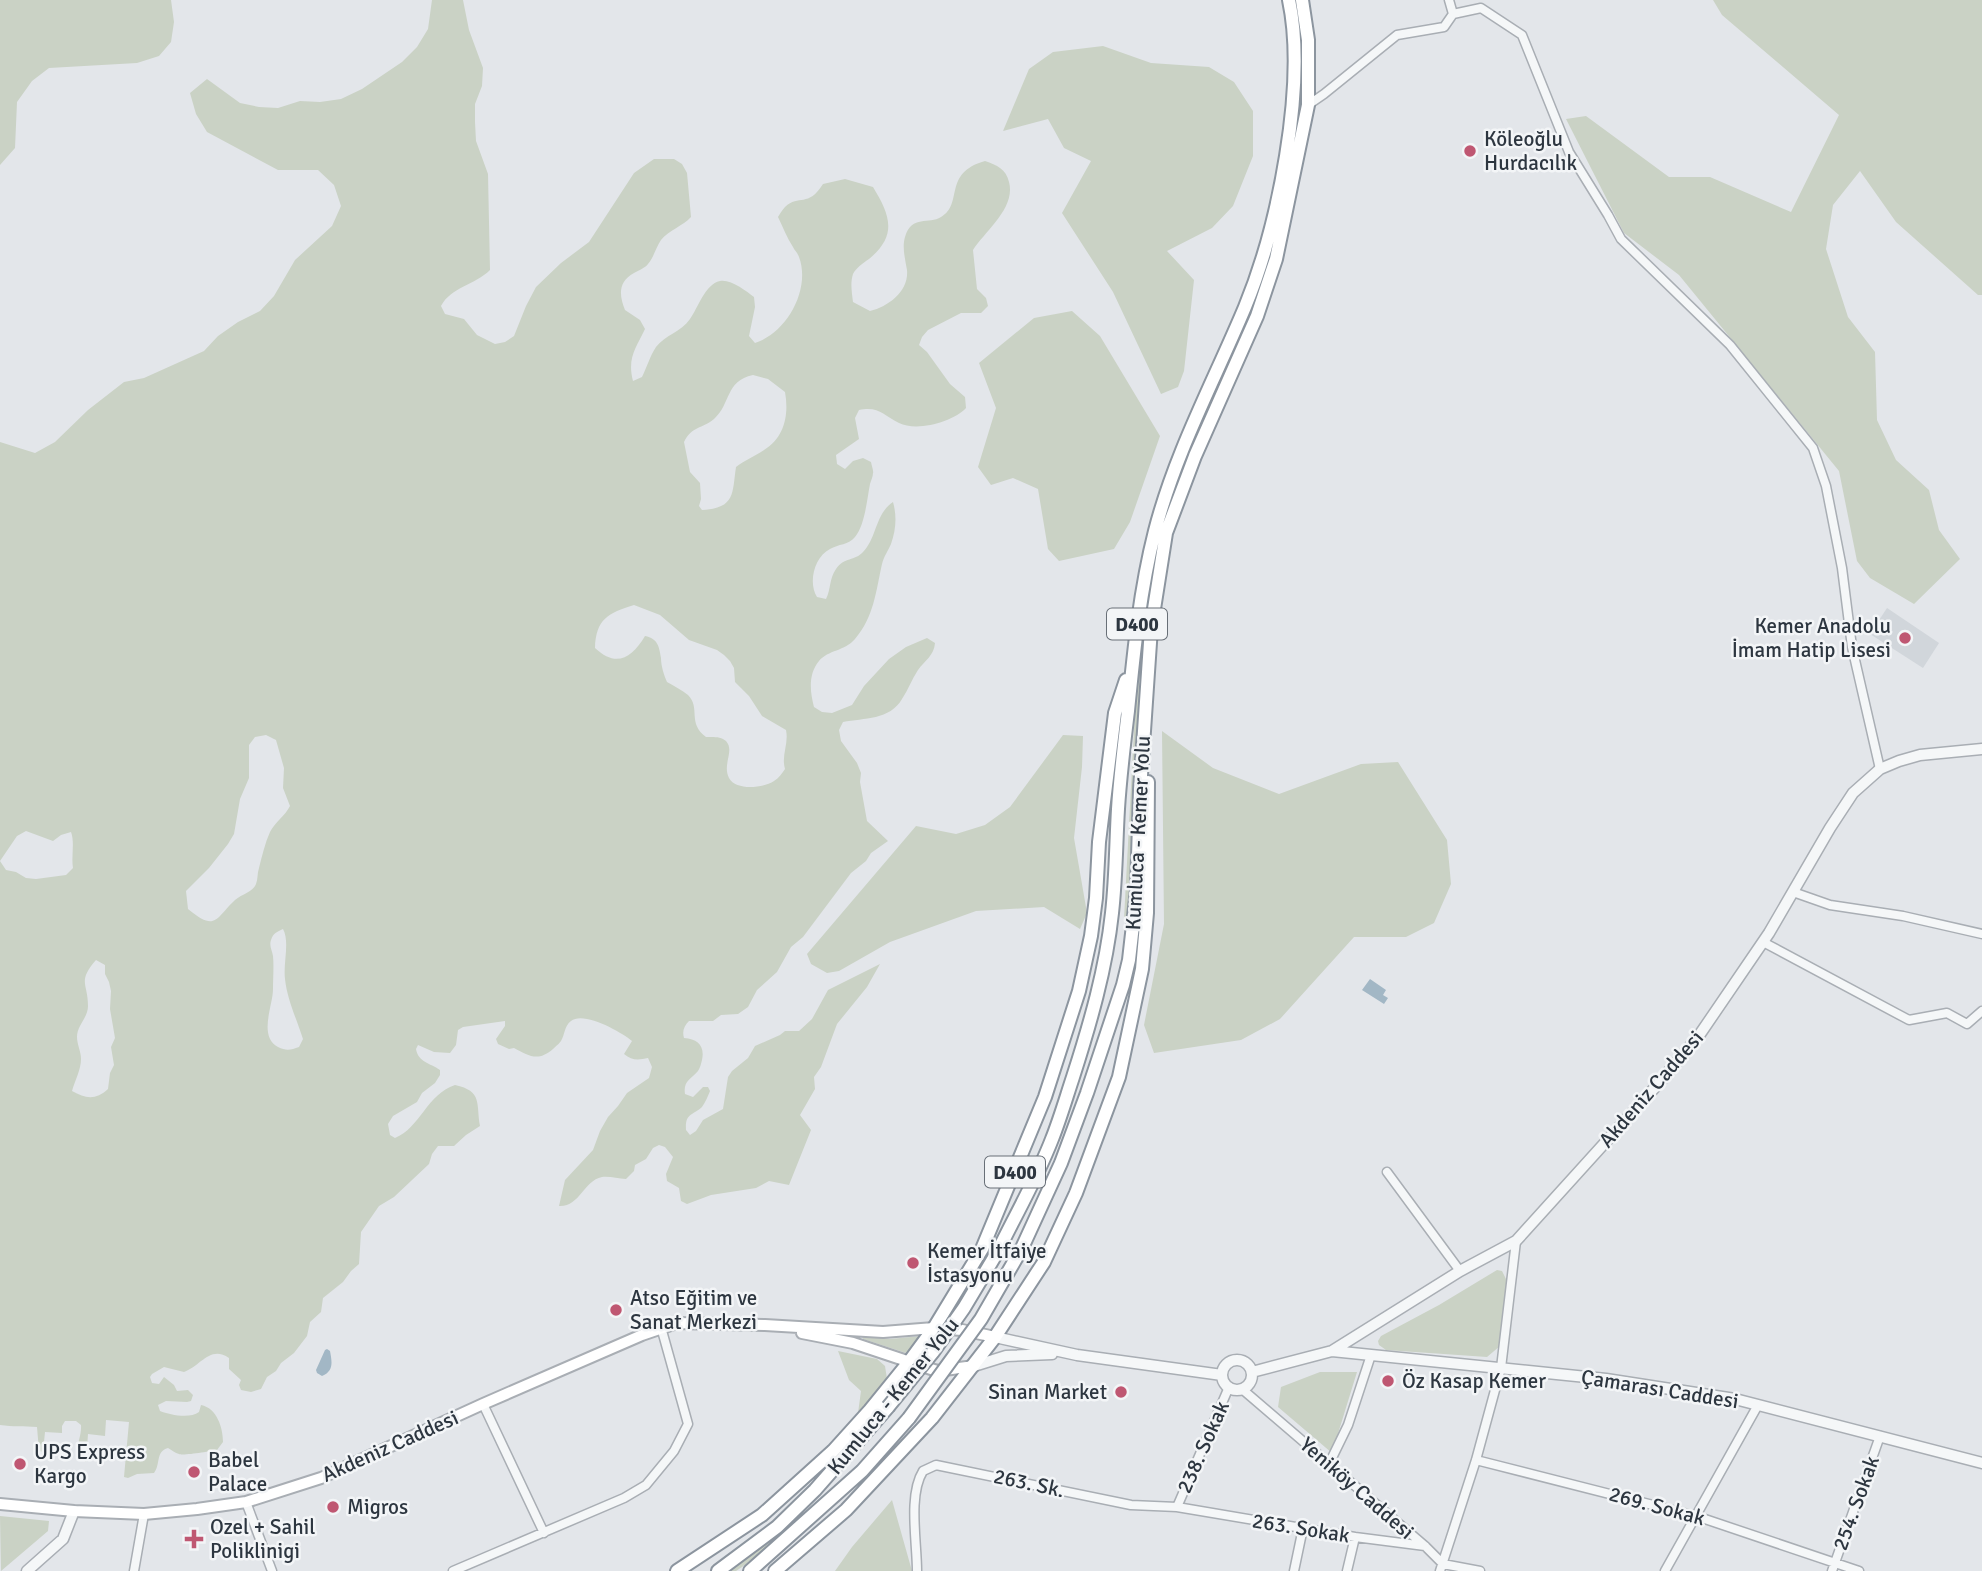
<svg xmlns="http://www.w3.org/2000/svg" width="1982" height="1571" font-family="Signika,sans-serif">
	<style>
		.built { fill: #d1d6db }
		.green { fill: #cad2c5; fill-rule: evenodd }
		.water { fill: #a2b7c5 }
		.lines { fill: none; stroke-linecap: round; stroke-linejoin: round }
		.minor-casing { stroke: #a9aeb4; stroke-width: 11 }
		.tertiary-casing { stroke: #a9aeb4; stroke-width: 13 }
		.secondary-casing { stroke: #a9aeb4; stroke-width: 14 }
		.trunk-casing { stroke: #8c959f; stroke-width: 16 }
		.minor { stroke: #f5f7f8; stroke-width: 8 }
		.tertiary { stroke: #f5f7f8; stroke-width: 10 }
		.secondary { stroke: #fff; stroke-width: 10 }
		.trunk { stroke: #fff; stroke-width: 12 }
		.trunk-bridge-casing { stroke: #8c959f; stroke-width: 16; stroke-linecap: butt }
		.trunk-bridge { stroke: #fff; stroke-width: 12 }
		.poi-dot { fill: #bf5772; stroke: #f3f5f7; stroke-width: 2.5 }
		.labels { text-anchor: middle; stroke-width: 5; stroke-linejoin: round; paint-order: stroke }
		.shield { fill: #f3f5f7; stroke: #686f77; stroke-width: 2 }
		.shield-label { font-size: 19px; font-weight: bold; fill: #2d3640 }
		.poi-label { font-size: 21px; fill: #2d3640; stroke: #f3f5f7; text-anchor: start }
		.street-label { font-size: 21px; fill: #2d3640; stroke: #f3f5f7 }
	</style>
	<rect width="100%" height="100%" fill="#e3e6ea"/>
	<!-- built -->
	<path class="built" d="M1887 608 1939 643 1923 668 1870 634Z"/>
	<!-- green -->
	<path class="green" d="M0 0H171L174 22 171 42 159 56 137 63 49 68 32 81 17 102 15 148 0 165Z
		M432 0H463L469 30 483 68 482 86 475 104V122L476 141 488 174 490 270C475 285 451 287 441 306L445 314 464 319 477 335 495 344 505 342 514 336 526 306 536 287 561 263 589 242 634 173 654 159H674L682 164 687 173 691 217C683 226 669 230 661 240 656 247 654 257 648 264 645 268 639 270 634 273 618 282 619 295 625 310L640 320 645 329C636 348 627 358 633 381L642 377C647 367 650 356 656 347 665 335 681 332 690 319 698 308 705 284 720 281 731 279 746 291 754 297L755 307 749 336 755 343C787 333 811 289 799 257 797 252 795 251 793 247 787 238 783 227 778 217 780 214 782 210 785 207 799 194 808 208 823 184L845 179 873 187C890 215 898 235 869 259 863 263 856 268 853 274 850 283 852 293 853 302L870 311C889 306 909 291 907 270 905 259 902 247 905 237 912 214 929 225 941 217 964 204 942 173 985 161 997 165 1006 169 1009 182 1016 208 985 231 973 250L977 289 986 298 988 306 981 313H961L928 330 922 337 919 345 927 352 950 384 965 397 966 408C953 422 917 432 899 423 883 415 879 406 859 410L855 418 859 439 836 455 837 464 845 469 853 461 863 458 871 462C871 463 874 472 873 473 873 477 871 480 870 484 867 499 865 525 855 537 849 545 838 544 830 549 814 557 808 583 817 597L826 599C831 589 829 579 836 569 844 557 855 561 863 552 877 538 875 514 893 502 897 516 896 530 891 544 888 551 884 556 882 564 876 591 874 617 855 639 845 651 828 650 819 661 808 674 810 692 814 707L822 712 832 713 852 705 864 686 889 659 906 647 927 638 935 643C934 656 925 660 918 670 912 679 908 690 902 699 890 720 864 718 843 722L839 730 841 741 857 763 861 773 860 782 867 821 888 841 871 853 866 861 851 873 803 937 791 947 777 972 757 990 748 1007 738 1014 721 1015 713 1021H689C684 1026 682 1031 684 1038 698 1039 705 1046 702 1060 701 1064 700 1068 698 1071 691 1079 683 1081 685 1094L693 1097 703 1087H708L710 1091C708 1096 705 1103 702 1107 692 1116 685 1113 686 1130L690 1135 696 1131 703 1120 723 1109 728 1077 732 1071 748 1058 755 1046 780 1035 785 1031H799L812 1019 828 990 880 964 867 987 837 1024 821 1067 814 1077 815 1089 800 1115 811 1130 789 1185 769 1181 756 1188 711 1195 687 1204 681 1201 679 1188 667 1181 666 1174 673 1157 665 1147 659 1145 653 1148 646 1159 635 1165 634 1171 626 1179C618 1179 610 1176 602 1177 583 1181 580 1207 559 1206L565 1180 593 1150 600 1131 608 1117 618 1106 627 1093 649 1078 652 1067 648 1058C639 1060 632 1061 624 1054L632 1041C621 1032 584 1011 571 1021 564 1026 565 1035 561 1041 560 1043 555 1047 553 1049 538 1062 529 1056 514 1048L509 1049 498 1044 496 1039 505 1026V1021L463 1027 458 1030 456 1045 450 1053 434 1052 418 1045 416 1049C418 1062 430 1063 440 1070V1075L435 1083 422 1093 417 1102 393 1116 388 1124 390 1135 395 1138C420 1128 427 1094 455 1085 483 1091 476 1104 480 1126L466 1135 454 1146H438L432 1154 429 1164 394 1197 379 1206 361 1232 359 1264 351 1271 343 1282 323 1298 321 1312 310 1322 307 1336 294 1353 281 1363 276 1371 267 1377 261 1389 251 1392 241 1390 239 1385 241 1380 229 1369V1358C210 1345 201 1366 184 1372L164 1367 152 1374 150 1377 152 1383 159 1384 164 1377 174 1385 177 1391 188 1390 193 1395 191 1401 187 1402 166 1401 158 1405 160 1411C170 1415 190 1419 199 1412L201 1405C217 1408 223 1428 223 1442L217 1450C211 1451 183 1456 179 1454 175 1453 172 1450 168 1448 155 1452 161 1464 154 1473L137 1474 128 1478 124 1477 129 1422 106 1420 105 1436 88 1434 86 1462C71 1448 82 1441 81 1425L76 1421H65L62 1426V1433L45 1432 44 1442 54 1446V1450L49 1453 39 1451 37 1427C24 1426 13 1427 0 1425V442L35 453 55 442 88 410 124 382 144 378 204 351 218 336 238 322 260 311 274 296 295 260 332 226 341 206 334 185 318 170H278L207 132 196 114 190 93 207 79 240 103 259 107 278 108 300 101 320 102 341 99 362 89 402 62 417 47 428 29ZM753 375 768 379 785 392C789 414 785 437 764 450 755 456 745 460 736 467 732 493 736 508 702 510L699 506 701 499 700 483 690 472 684 442C692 426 702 429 714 419 731 404 725 381 753 375ZM634 605 660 615 689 640 717 650 724 655 730 661 734 668 735 682 749 696 762 716 786 730C789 744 781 755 785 769 782 773 779 778 774 781 763 788 736 791 729 778 722 764 735 751 726 741 721 736 712 737 706 737 687 723 701 708 688 695 682 690 674 686 667 682 664 675 661 666 661 658 659 646 658 639 645 636 632 658 616 668 595 648 596 619 608 613 634 605ZM266 735 276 740 284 768 283 788 290 806C285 816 275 822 270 832 265 843 262 856 259 868 257 874 258 879 256 884 253 892 242 894 235 900 215 919 216 932 188 909L186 891 209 868 228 844 234 834 240 799 249 778V745L255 737ZM26 831 53 841 61 835 71 832C75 843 71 856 73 868L66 875 36 879 26 878 16 872 6 870 0 861 17 836ZM283 929C290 942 283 963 285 979 287 999 297 1020 303 1039L299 1047C291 1050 286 1051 278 1047 258 1036 273 1006 273 989 273 979 274 966 273 956 272 950 269 946 271 940 273 933 277 932 283 929ZM96 960 105 965V974L109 982 111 991 110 1009 115 1038 111 1047 114 1065 110 1073 108 1089C96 1100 86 1099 72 1091 75 1080 81 1070 81 1059 81 1052 77 1044 77 1037 77 1025 88 1018 88 1006 88 983 77 982 96 960Z
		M1293 0H1298L1304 74 1302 105 1274 250 1255 309 1227 375 1151 593 1140 674 1129 920 1124 919 1137 674 1147 594 1160 536 1174 486 1250 308 1294 134Z
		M1713 0H1982V295H1978L1896 222 1860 171 1833 205 1826 249 1848 317 1875 352 1877 420 1896 460 1929 490 1939 530 1960 559 1914 604 1870 578 1857 561 1839 471 1679 275 1624 233 1566 119 1586 116 1669 177H1710L1791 212 1839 115 1722 15Z
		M1103 46 1151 63 1209 67 1234 82 1253 111V156L1233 206 1212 228 1167 251 1194 280 1184 371 1178 387 1161 394 1113 292 1062 213 1091 161 1064 148 1048 119 1003 131 1029 69 1053 52Z
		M1072 311 1100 336 1160 436 1130 522 1114 549 1059 561 1048 549 1038 489 1013 478 991 485 978 467 996 408 979 363 1034 318Z
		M1162 731 1213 768 1279 794 1361 764 1398 762 1447 840 1451 884 1434 923 1406 937H1354L1280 1019 1241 1040 1154 1053 1144 1025 1164 924Z
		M1063 735 1083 736 1082 767 1074 838 1087 913 1080 929 1044 907 976 911 890 942 839 971 827 973 811 964 807 954 916 826 956 834 985 825 1010 807Z
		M1497 1270 1502 1271 1508 1283 1500 1346 1487 1357 1386 1350 1379 1345 1378 1341 1381 1336 1439 1305Z
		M862 1335 890 1339 921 1336 909 1354 863 1339Z
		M838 1351 877 1359 885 1366 887 1379 858 1413 861 1391 849 1380Z
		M1320 1372H1357L1332 1453 1278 1407 1281 1387Z
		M892 1500 912 1571H835L852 1547Z
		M0 1516 49 1521 48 1531 1 1571Z
		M781 1531 785 1533 742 1567 736 1571H729Z"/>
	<!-- water -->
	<path class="water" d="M1370 979 1386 990 1383 995 1388 998 1384 1004 1362 990Z
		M327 1349 330 1351C332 1362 334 1371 322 1376L317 1373 316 1370 325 1350Z"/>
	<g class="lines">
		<!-- minor casing -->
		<g class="minor-casing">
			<path id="minor" d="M1449 0 1453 14 1481 8 1522 35 1569 152 1608 215 1621 239 1730 345 1813 448 1826 486 1842 568 1852 647 1880 769
				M1308 105 1324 94 1397 35 1444 27 1453 14
				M1793 892 1830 905 1903 916 1982 934
				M1763 942 1909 1020 1947 1013 1967 1024 1982 1011
				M1387 1172 1460 1271
				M1242 1389 1425 1546 1443 1564 1480 1571
				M483 1404 544 1533
				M1476 1460 1696 1516 1859 1571
				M1329 1464 1348 1425 1371 1355
				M246 1502 272 1571
				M1177 1507 1229 1387
				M134 1571 144 1514
				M453 1571 624 1498 646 1485 674 1451 688 1424 661 1327
				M917 1571C917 1542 908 1495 923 1471L936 1465 1131 1505 1177 1507 1355 1537 1425 1546
				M1294 1571 1303 1528
				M1347 1571 1355 1537
				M1440 1571 1476 1460 1501 1368 1516 1241
				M1665 1571 1758 1405
				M1832 1571 1880 1436"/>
		</g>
		<!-- tertiary casing -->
		<g class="tertiary-casing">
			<path id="tertiary" d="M995 1337 1077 1355 1222 1375
				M1332 1351 1606 1379 1735 1399 1982 1463
				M1222 1375a15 15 0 1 1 30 0a15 15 0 1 1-30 0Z
				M974 1366 1006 1356 1052 1354
				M1252 1372 1332 1351 1460 1271 1516 1241 1659 1083 1698 1037 1769 933 1830 828 1853 793 1880 769 1899 761 1920 755 1982 749
				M27 1571 63 1539 74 1511"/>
		</g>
		<!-- secondary casing -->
		<g class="secondary-casing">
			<path id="secondary" d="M802 1333 853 1343 937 1371 974 1366
				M0 1504 74 1511 144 1514 197 1509 246 1502 321 1478 483 1404 642 1335 677 1323 765 1325 883 1332 934 1328 962 1330 995 1337"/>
		</g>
		<!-- trunk casing -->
		<g class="trunk-casing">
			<path id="trunk" d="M1022 1248 1061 1163 1087 1093 1123 985 1129 960 1137 890 1140 790 1151 628 1166 533 1195 456 1257 316 1276 259 1308 105V40L1302 0
				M998 1251C1016 1214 1037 1178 1052 1139 1060 1119 1066 1098 1073 1077 1090 1024 1106 969 1112 913 1116 878 1116 843 1118 809 1120 776 1124 744 1128 711 1134 650 1140 590 1155 531 1175 453 1214 381 1245 307 1278 227 1307 85 1289 0
				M677 1571 762 1515 833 1451 870 1410 909 1362 934 1328 982 1249 1045 1097 1079 991 1091 936 1096 898 1099 842 1115 713 1126 680
				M718 1571 777 1527 815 1490 888 1407
				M750 1571 862 1471 909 1418
				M775 1571 846 1510 932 1418 995 1337 1044 1262 1076 1193 1119 1077 1142 969 1147 913 1148 782"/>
		</g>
		<!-- minor -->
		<use href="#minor" class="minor"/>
		<!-- tertiary -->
		<use href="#tertiary" class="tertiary"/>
		<!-- secondary -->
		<use href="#secondary" class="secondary"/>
		<!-- trunk -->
		<use href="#trunk" class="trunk"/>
		<!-- trunk-bridge casing -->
		<g class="trunk-bridge-casing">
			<path id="trunk-bridge" d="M888 1407 933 1352 964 1308 998 1251
				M909 1418 981 1319 1022 1248"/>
		</g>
		<!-- trunk-bridge -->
		<use href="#trunk-bridge" class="trunk-bridge"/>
	</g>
	<!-- markers -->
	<g class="poi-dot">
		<circle cx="1470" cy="151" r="7"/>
		<circle cx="1905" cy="638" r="7"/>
		<circle cx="913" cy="1263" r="7"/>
		<circle cx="616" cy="1310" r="7"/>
		<circle cx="1388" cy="1381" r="7"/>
		<circle cx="1121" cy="1392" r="7"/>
		<circle cx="20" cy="1464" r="7"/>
		<circle cx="194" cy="1472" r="7"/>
		<circle cx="333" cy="1507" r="7"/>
		<path d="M190.5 1528.5h7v7h7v7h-7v7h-7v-7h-7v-7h7z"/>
	</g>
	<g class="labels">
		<!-- shield labels -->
		<g class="shield">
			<rect x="1107" y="608.5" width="60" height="31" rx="5"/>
			<rect x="985" y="1156.5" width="60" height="31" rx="5"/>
		</g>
		<g class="shield-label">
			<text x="1137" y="631">D400</text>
			<text x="1015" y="1179">D400</text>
		</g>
		<!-- poi labels -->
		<g class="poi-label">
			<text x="1484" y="146">Köleoğlu<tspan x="1484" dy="24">Hurdacılık</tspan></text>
			<text x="1891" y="633" text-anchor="end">Kemer Anadolu<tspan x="1891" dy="24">İmam Hatip Lisesi</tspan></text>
			<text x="927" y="1258">Kemer İtfaiye<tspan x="927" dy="24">İstasyonu</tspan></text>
			<text x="630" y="1305">Atso Eğitim ve<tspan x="630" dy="24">Sanat Merkezi</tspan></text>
			<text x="1402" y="1388">Öz Kasap Kemer</text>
			<text x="1107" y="1399" text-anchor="end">Sinan Market</text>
			<text x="34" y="1459">UPS Express<tspan x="34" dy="24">Kargo</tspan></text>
			<text x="208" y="1467">Babel<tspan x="208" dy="24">Palace</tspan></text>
			<text x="347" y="1514">Migros</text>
			<text x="210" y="1534">Ozel + Sahil<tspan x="210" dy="24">Poliklinigi</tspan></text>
		</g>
		<!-- street labels -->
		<g class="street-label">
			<text transform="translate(1138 833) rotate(-87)" y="7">Kumluca - Kemer Yolu</text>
			<text transform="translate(1651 1089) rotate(-49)" y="7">Akdeniz Caddesi</text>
			<text transform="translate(1660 1389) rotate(9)" y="7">Çamarası Caddesi</text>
			<text transform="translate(893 1396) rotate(-51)" y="7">Kumluca - Kemer Yolu</text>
			<text transform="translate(390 1446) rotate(-24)" y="7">Akdeniz Caddesi</text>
			<text transform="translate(1203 1447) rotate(-66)" y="7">238. Sokak</text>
			<text transform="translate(1029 1483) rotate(12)" y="7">263. Sk.</text>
			<text transform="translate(1357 1488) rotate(41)" y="7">Yeniköy Caddesi</text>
			<text transform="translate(1856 1503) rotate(-70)" y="7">254. Sokak</text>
			<text transform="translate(1657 1506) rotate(15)" y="7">269. Sokak</text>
			<text transform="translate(1301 1528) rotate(9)" y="7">263. Sokak</text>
		</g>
	</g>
</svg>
